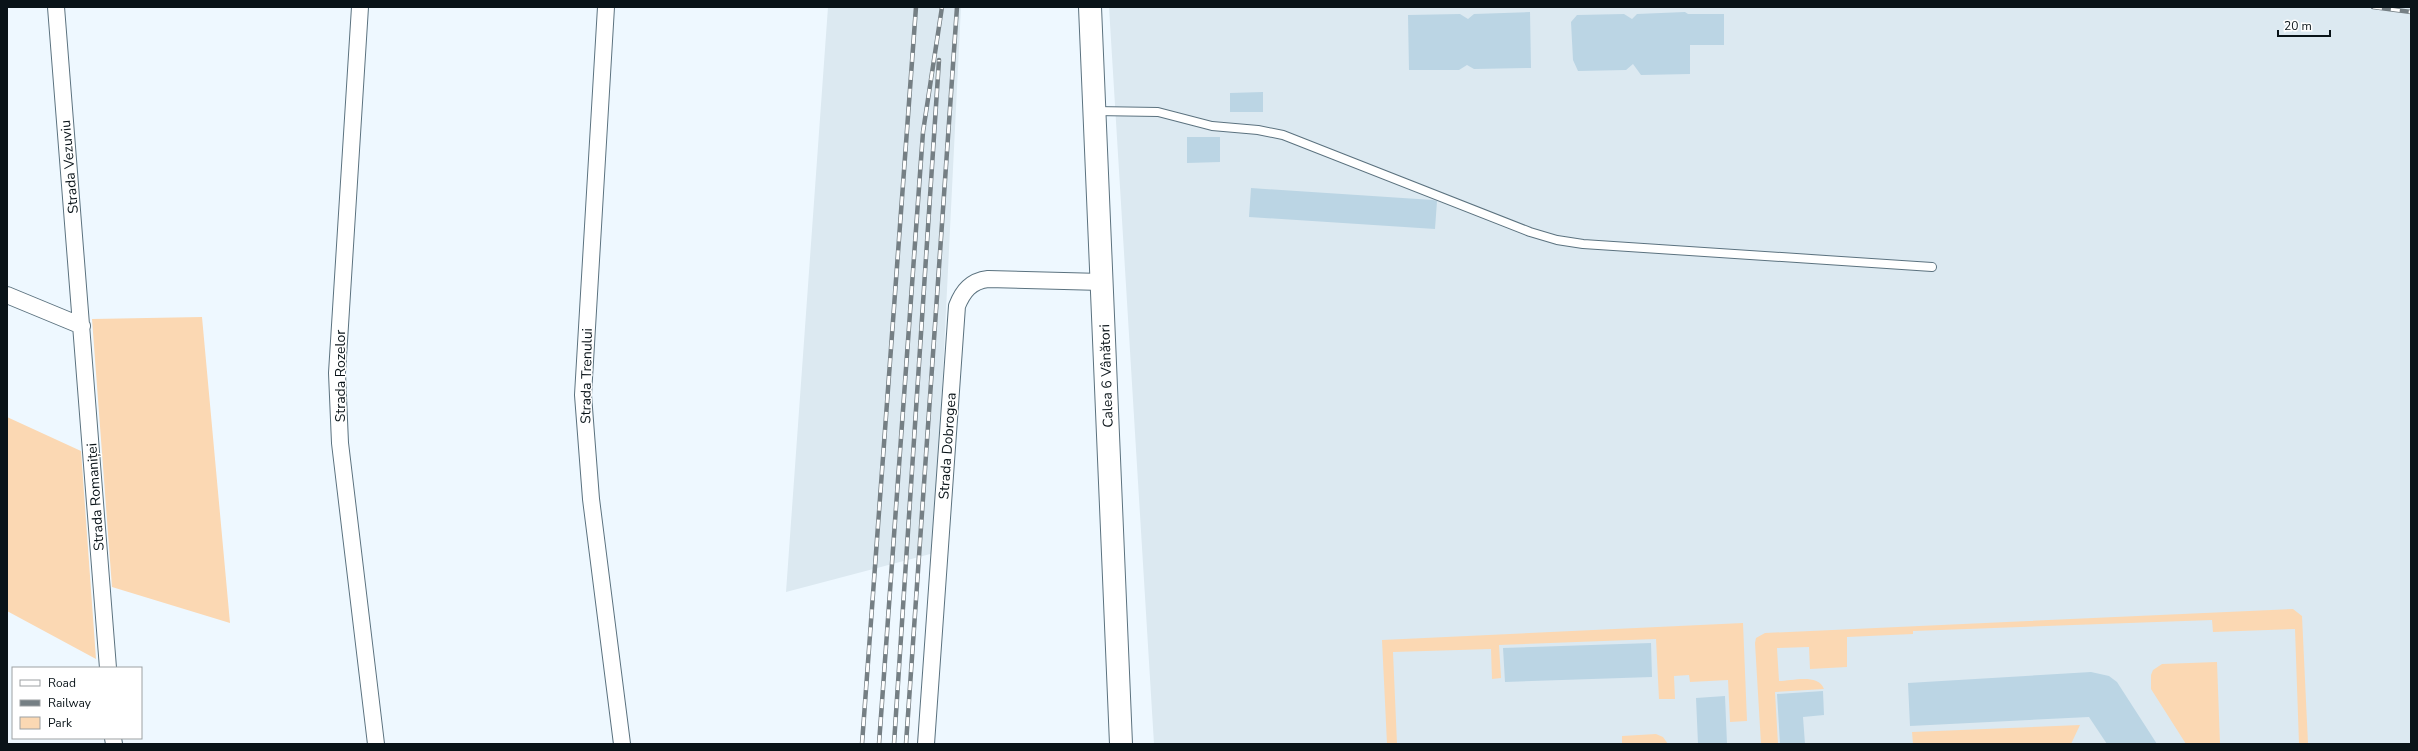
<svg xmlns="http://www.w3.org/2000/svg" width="2418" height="751" font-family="'Nunito Sans',sans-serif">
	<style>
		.built { fill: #dce9f1 }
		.green { fill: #fbd8b3 }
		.building { fill: #bbd5e4 }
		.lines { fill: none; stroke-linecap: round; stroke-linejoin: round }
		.lane-casing { stroke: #5b727f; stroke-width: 10 }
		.street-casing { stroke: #5b727f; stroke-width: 18 }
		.secondary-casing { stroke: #5b727f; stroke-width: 24 }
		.lane { stroke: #fff; stroke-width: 8 }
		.street { stroke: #fff; stroke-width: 16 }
		.secondary { stroke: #fff; stroke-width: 22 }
		.rail-casing { stroke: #757f84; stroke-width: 4.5 }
		.rail { stroke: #fff; stroke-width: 3; stroke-dasharray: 9; stroke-linecap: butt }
		.labels { text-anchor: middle; stroke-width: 3; stroke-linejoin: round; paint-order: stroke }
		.street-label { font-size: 14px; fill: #091318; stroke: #fff }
	</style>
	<rect width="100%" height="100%" fill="#eef8ff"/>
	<!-- built -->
	<path class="built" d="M828 7H961L934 553 786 592Z
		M1109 7H2411V744H1154Z"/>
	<!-- green -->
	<path class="green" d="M202 317 230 623 112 587 92 319Z
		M7 417 81 451 96 659 7 611Z
		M2293 609 2302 616 2308 744H2299L2295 629 2213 632 2212 620 1913 631V634L1847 637V667L1810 669 1809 647 1777 648 1779 681C1792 681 1818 673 1824 689L1775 692 1778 744H1761L1755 643 1756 638 1765 633Z
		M1743 623 1747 721 1730 722 1728 680 1690 682 1689 675 1674 676 1675 699H1659L1656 639 1499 645 1501 678 1492 679 1491 649 1393 652 1397 744H1387L1382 640Z
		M2217 662 2220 744H2186L2151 689V675L2153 670 2162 664Z
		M2080 725 2071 744H1913L1912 732Z
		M1656 734 1663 737 1668 744H1617L1622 743V736Z"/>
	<!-- building -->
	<path class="building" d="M1530 12 1531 68 1474 69 1467 65 1459 70H1409L1408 15 1460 14 1468 19 1474 14Z
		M1685 12 1688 14H1724V45H1690V74L1641 75 1633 64 1626 70 1578 71 1573 60 1571 22 1577 15 1624 14 1632 19 1637 14Z
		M1263 92V112H1230V93Z
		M1187 137H1220V162L1187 163Z
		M1251 188 1433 200 1437 201 1435 229 1249 217Z
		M1651 643 1652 677 1505 682 1503 648Z
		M2091 672 2109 676 2117 682 2157 744H2107L2089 717 1910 726 1908 683Z
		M1823 691 1824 715 1803 717 1805 744H1780L1777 694Z
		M1725 696 1727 744H1698L1696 698Z"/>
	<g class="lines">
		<!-- lane casing -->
		<g class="lane-casing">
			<path id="lane" d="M1095 111 1158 112 1212 126 1258 130 1283 135 1530 232 1557 240 1583 244 1932 267"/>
		</g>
		<!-- street casing -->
		<g class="street-casing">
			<path id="street" d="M56 7 108 668
				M360 7 337 373 340 443 376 744
				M606 7 583 395 591 499 622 744
				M7 295 82 326
				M113 738 114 744
				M926 744 957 306C963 291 971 281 988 279L1102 282"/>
		</g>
		<!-- secondary casing -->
		<g class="secondary-casing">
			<path id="secondary" d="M1090 7 1121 744"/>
		</g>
		<!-- lane -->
		<use href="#lane" class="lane"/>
		<!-- street -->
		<use href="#street" class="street"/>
		<!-- secondary -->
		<use href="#secondary" class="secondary"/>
		<!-- rail casing -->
		<g class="rail-casing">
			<path id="rail" d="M2373 7 2411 12
				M862 744 916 7
				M879 744 923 132 942 7
				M894 744 939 60
				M906 744 957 7"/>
		</g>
		<!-- rail -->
		<use href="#rail" class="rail"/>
	</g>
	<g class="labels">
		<!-- street labels -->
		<g class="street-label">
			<text transform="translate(69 167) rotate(-95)" y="5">Strada Vezuviu</text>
			<text transform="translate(340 376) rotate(-90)" y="5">Strada Rozelor</text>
			<text transform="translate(586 376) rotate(-89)" y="5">Strada Trenului</text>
			<text transform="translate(1106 376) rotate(-92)" y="5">Calea 6 Vânători</text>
			<text transform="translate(947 446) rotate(-86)" y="5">Strada Dobrogea</text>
			<text transform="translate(95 497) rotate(-94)" y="5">Strada Romaniței</text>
		</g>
	</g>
	<!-- border -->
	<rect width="2418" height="751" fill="none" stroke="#091318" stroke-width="16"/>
	<!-- legend -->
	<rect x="12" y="667" width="130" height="72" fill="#ffffff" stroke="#9da1a3"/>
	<rect x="20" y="680" width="20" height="6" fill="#ffffff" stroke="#9da1a3"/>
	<text x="48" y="687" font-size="12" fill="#091318">Road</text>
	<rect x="20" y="700" width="20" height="6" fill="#757f84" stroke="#9da1a3"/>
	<text x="48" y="707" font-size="12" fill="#091318">Railway</text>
	<rect x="20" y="717" width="20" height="12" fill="#fbd8b3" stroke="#9da1a3"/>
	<text x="48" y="727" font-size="12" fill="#091318">Park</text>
	<!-- scale -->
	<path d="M2278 30v6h52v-6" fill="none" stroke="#091318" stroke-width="2"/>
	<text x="2284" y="30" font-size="12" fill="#091318" stroke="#ffffff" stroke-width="3" paint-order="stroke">20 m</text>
</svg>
